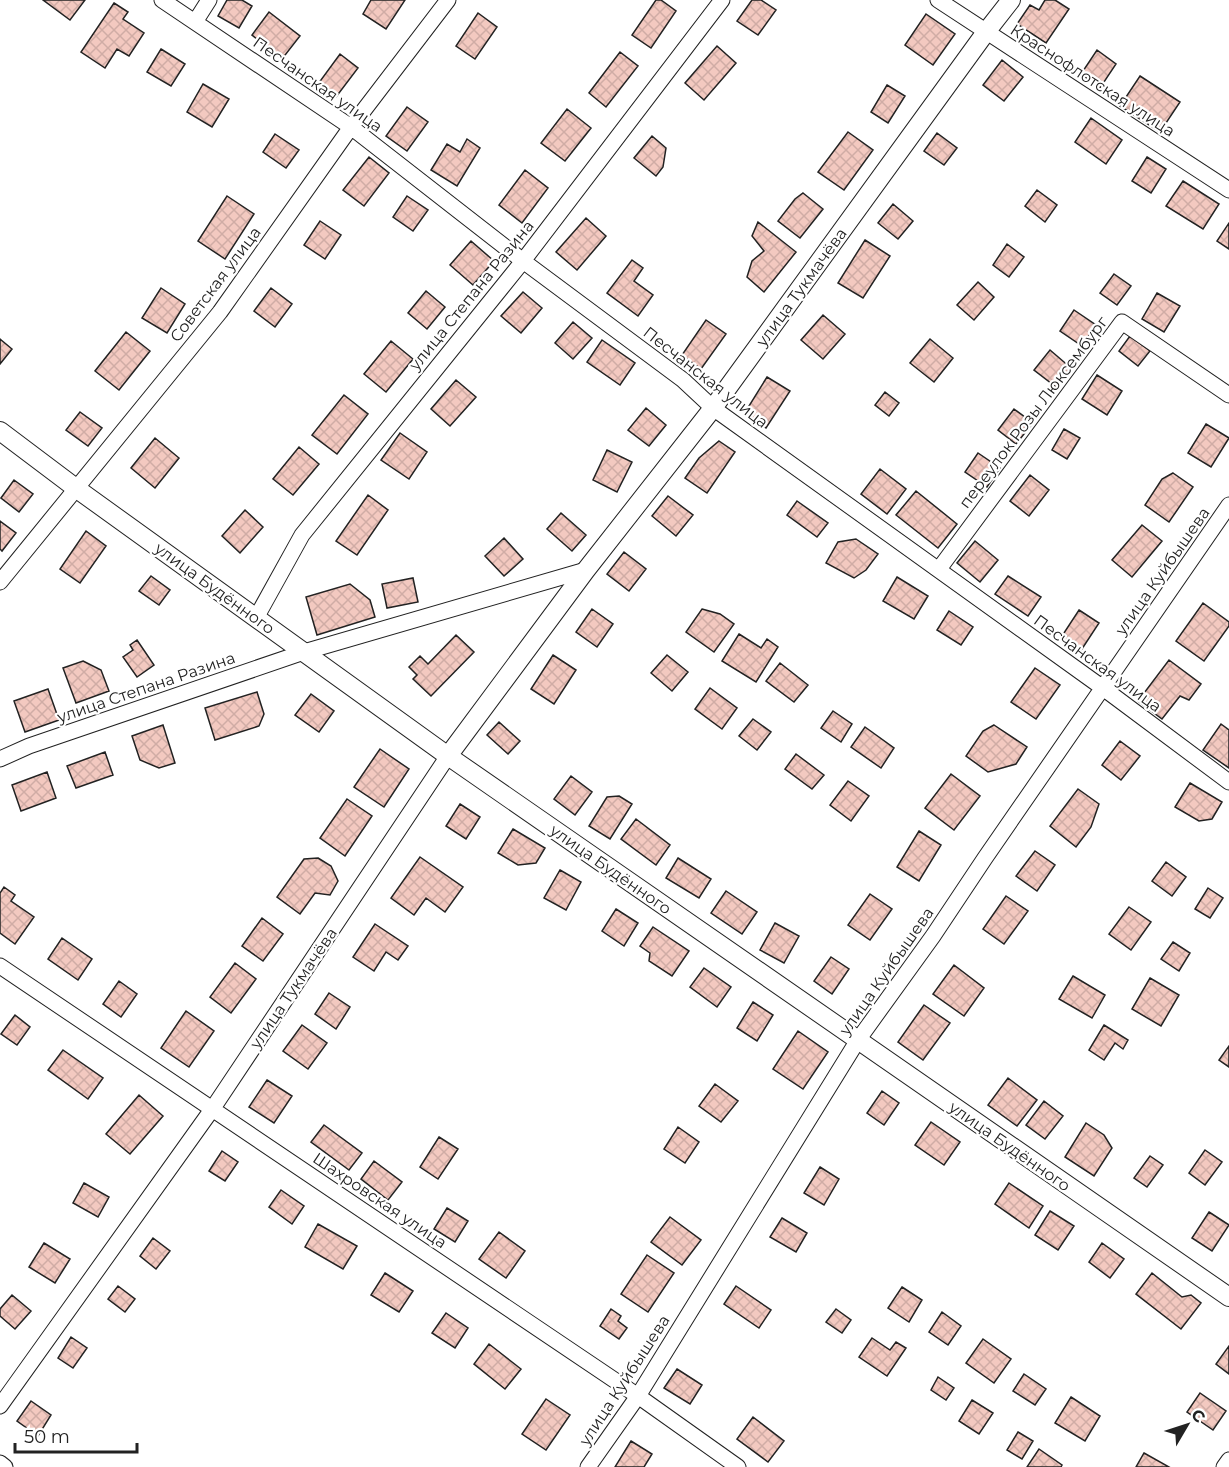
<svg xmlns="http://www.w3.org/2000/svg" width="1229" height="1467" font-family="Montserrat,sans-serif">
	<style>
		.building { fill: url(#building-cross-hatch); stroke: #222; stroke-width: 1.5 }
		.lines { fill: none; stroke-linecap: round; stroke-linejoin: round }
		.minor-casing { stroke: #222; stroke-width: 17 }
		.tertiary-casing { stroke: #222; stroke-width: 20 }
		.minor { stroke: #fff; stroke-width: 15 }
		.tertiary { stroke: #fff; stroke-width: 18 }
		.labels { text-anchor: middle; stroke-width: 4.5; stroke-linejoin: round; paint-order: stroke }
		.street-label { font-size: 16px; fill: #222; stroke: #fff }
	</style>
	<defs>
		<pattern id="building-cross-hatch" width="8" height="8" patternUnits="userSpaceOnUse" patternTransform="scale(1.5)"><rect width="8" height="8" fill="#f3c9c0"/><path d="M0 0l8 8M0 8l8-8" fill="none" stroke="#d0aca5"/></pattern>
	</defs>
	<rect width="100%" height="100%" fill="#fff"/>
	<!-- building -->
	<path class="building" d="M43 0H85L70 20Z
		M227 0H242L252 6 239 28 218 16Z
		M371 0H405L386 29 363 14Z
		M656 0H661L676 11 651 48 632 35Z
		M752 0H761L776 10 758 35 737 21Z
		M1045 0H1055L1069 9 1046 43 1017 24 1030 5 1039 10Z
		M114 3 128 12 123 19 144 33 129 56 117 49 105 68 81 52Z
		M269 12 300 36 282 59 252 35Z
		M478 13 497 27 475 59 456 46Z
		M926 14 955 34 933 65 905 45Z
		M717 46 736 63 704 100 685 83Z
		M161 49 185 64 171 86 147 72Z
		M1097 50 1116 64 1100 88 1081 74Z
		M620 52 638 66 606 107 589 93Z
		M340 54 358 68 336 97 318 84Z
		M1002 60 1023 77 1004 101 983 85Z
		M1140 76 1180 102 1160 132 1120 106Z
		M203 84 229 99 212 127 187 112Z
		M887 85 905 96 888 123 871 112Z
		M407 107 428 122 407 151 386 136Z
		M567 109 591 128 565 161 541 143Z
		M1091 118 1122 140 1106 164 1075 142Z
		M848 132 873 150 844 190 818 172Z
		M937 133 957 148 944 165 924 151Z
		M275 134 299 150 286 168 263 152Z
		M652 136 666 148 663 167 656 176 634 158Z
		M467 139 480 148 457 186 431 170 447 144 460 152Z
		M369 157 389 173 364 206 343 190Z
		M1147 157 1166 169 1151 193 1132 181Z
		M525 170 548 188 522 223 499 205Z
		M1183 181 1219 204 1203 229 1166 206Z
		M1037 190 1057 205 1045 222 1025 206Z
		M803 193 823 209 800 238 778 221 795 199Z
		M227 196 254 214 225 259 198 241Z
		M407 196 428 210 413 231 393 217Z
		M893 204 913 221 898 239 878 223Z
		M586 218 606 236 577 270 556 252Z
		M320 221 341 235 325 259 304 245Z
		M758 222 796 252 764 292 747 277 752 261 764 251 752 236Z
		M1229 223V249L1217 241Z
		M865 240 890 256 863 298 838 283Z
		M471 241 494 261 473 285 450 265Z
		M1007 244 1024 257 1009 277 993 265Z
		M632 260 643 268 634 281 653 295 638 316 607 293Z
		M1114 274 1131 286 1117 305 1100 293Z
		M978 282 994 297 974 320 957 305Z
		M161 288 185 304 167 333 142 318Z
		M271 288 292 304 275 327 254 311Z
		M426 291 445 307 427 329 408 313Z
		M523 292 542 308 521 333 501 316Z
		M1157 293 1180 306 1164 332 1142 319Z
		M1074 310 1096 325 1082 346 1060 331Z
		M823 315 845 334 823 359 801 340Z
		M706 320 726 334 701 369 682 355Z
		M573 322 592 338 573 359 555 343Z
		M126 332 150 351 119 390 95 371Z
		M1130 336 1150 351 1138 366 1119 351Z
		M0 339 12 349 0 364Z
		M930 339 953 358 934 382 910 363Z
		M602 340 635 363 620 385 587 362Z
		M391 341 413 359 386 392 364 374Z
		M1050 350 1071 368 1056 387 1034 370Z
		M1097 375 1122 391 1107 415 1082 399Z
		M767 377 790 391 766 428 744 414Z
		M456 380 476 397 450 426 431 409Z
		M885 392 899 403 889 416 875 405Z
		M344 395 368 414 337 454 312 435Z
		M646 408 666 425 649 446 628 430Z
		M1014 409 1033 423 1016 444 998 430Z
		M80 412 102 428 88 446 66 430Z
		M1206 424 1229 438 1211 467 1188 453Z
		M1064 429 1080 438 1067 459 1052 450Z
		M400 433 427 452 409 479 381 460Z
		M155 438 179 458 155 488 131 468Z
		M719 441 735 452 707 493 685 478 699 458Z
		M299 447 319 464 293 495 273 479Z
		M607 450 632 462 617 492 593 480Z
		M978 453 1000 468 987 487 965 472Z
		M880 469 906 489 887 514 861 494Z
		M1173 473 1193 487 1169 522 1145 505 1162 479Z
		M1030 475 1049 490 1029 516 1010 501Z
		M14 480 33 494 19 512 1 498Z
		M916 491 957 524 938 548 896 515Z
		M368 495 388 510 357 555 336 541Z
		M668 496 693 515 676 536 652 516Z
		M797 501 828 523 817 537 787 515Z
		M245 510 263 527 240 553 222 536Z
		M561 513 586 535 572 551 547 529Z
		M0 521 16 533 2 551 0 549Z
		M1142 525 1162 541 1132 577 1112 560Z
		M86 531 106 546 80 583 60 569Z
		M504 538 523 559 504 576 485 556Z
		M856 539 878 554 866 570 854 578 826 563 838 542Z
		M975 541 998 560 980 582 957 563Z
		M624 552 646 569 629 591 607 574Z
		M151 576 170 590 159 605 139 591Z
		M1008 576 1041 597 1028 616 995 594Z
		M897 577 928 596 914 619 883 601Z
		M413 578 418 602 387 608 382 584Z
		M350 584 370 600 375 617 317 635 306 597Z
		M1203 603 1229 622V626L1204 661 1176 641Z
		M592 609 613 624 597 647 576 632Z
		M702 609 720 614 734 624 714 652 686 632Z
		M1079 610 1099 623 1080 652 1060 639Z
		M949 611 973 627 961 645 937 630Z
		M739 634 761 648 767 639 778 647 756 682 722 661Z
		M456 635 474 652 431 696 413 679 417 675 409 667 420 656 428 664Z
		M137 640 154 665 137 677 123 657 133 650 130 645Z
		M553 655 576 670 554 704 531 689Z
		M667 655 688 672 672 691 651 673Z
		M1169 660 1201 684 1189 700 1180 696 1162 719 1138 701Z
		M83 661 101 670 109 691 76 703 63 668Z
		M780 663 808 685 794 702 766 681Z
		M1035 668 1060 685 1036 719 1011 702Z
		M710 688 737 708 722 729 695 709Z
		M48 689 59 720 25 732 14 701Z
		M257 692 264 714 259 726 215 740 205 708Z
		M311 694 334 711 319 732 295 715Z
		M833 711 852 724 841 742 821 728Z
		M753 719 771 732 757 750 739 736Z
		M499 722 520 741 508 754 487 735Z
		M1221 724 1229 730V768L1203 750Z
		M163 725 175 763 159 768 140 760 132 736Z
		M994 725 1027 747 1016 764 988 772 966 756 983 731Z
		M865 727 894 748 881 768 851 747Z
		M1120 741 1140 756 1121 780 1102 765Z
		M380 749 409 769 384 807 354 787Z
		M105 752 113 775 76 788 67 766Z
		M796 754 824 775 812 789 785 769Z
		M47 772 56 798 21 811 12 785Z
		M951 774 980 796 954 830 925 808Z
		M571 776 592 792 575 815 554 799Z
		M848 781 869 796 851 821 830 805Z
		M1190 783 1222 802 1212 819 1199 821 1175 807Z
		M1078 789 1099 804 1091 827 1076 847 1050 826Z
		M619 796 632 804 610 839 589 826 607 797Z
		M347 799 372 816 345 856 320 838Z
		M460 804 480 817 466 839 446 826Z
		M636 819 670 845 656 865 621 839Z
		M513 829 545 848 536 863 518 865 498 853Z
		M919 831 941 845 919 881 897 867Z
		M1035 851 1055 865 1037 891 1016 876Z
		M420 857 463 887 445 912 426 898 414 915 391 898Z
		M318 858 331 866 338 881 330 895 315 893 300 914 277 897 304 859Z
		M678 858 711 879 699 898 666 878Z
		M1166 862 1186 877 1172 896 1152 881Z
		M560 870 581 882 566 910 544 898Z
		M4 887 15 895 11 901 34 917 15 944 0 933V893Z
		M1208 888 1223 898 1210 918 1195 909Z
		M726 891 757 912 742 934 711 913Z
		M870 894 892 909 870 940 848 925Z
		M1006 896 1028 911 1004 944 983 929Z
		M1129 907 1151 922 1131 950 1109 934Z
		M616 909 638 923 624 946 602 931Z
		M262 918 283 934 263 961 242 946Z
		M775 923 799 936 784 963 760 950Z
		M375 924 408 946 398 960 386 952 374 971 353 957Z
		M653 927 689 951 672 976 649 961 650 953 640 946Z
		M62 938 92 959 78 980 48 959Z
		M1173 942 1190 953 1179 971 1161 959Z
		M831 957 849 969 832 994 814 981Z
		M235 963 256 979 231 1013 210 997Z
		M954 965 984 988 964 1016 933 994Z
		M704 968 731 987 717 1007 690 987Z
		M1073 976 1105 995 1092 1018 1059 999Z
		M1150 978 1179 995 1161 1026 1132 1009Z
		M119 981 137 994 121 1017 103 1004Z
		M329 993 350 1007 336 1029 315 1014Z
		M753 1002 773 1015 757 1041 737 1028Z
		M924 1005 950 1023 923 1060 898 1042Z
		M186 1011 214 1031 189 1067 161 1048Z
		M15 1015 30 1027 17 1045 1 1034Z
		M302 1025 327 1043 308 1069 283 1051Z
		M1104 1025 1128 1040 1123 1049 1115 1043 1104 1060 1089 1050Z
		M798 1031 828 1052 803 1089 773 1069Z
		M1229 1046V1067L1219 1060Z
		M63 1050 103 1078 88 1099 48 1070Z
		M1008 1078 1037 1100 1017 1126 988 1105Z
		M267 1080 292 1096 274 1123 249 1107Z
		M715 1084 738 1101 721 1122 699 1106Z
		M882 1091 899 1103 884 1125 867 1113Z
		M139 1095 163 1116 130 1154 106 1134Z
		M1044 1101 1063 1116 1045 1139 1026 1125Z
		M931 1122 960 1142 944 1165 915 1145Z
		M1086 1123 1104 1135 1112 1148 1094 1176 1065 1157Z
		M324 1125 362 1153 349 1170 311 1142Z
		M678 1127 699 1142 685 1163 664 1149Z
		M439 1137 458 1149 438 1179 420 1167Z
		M1205 1150 1222 1162 1205 1185 1189 1173Z
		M222 1151 238 1162 225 1181 209 1171Z
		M1150 1156 1163 1165 1147 1187 1134 1178Z
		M374 1161 402 1182 388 1200 361 1179Z
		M820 1167 839 1179 824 1205 804 1193Z
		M84 1183 109 1197 98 1217 73 1203Z
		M1009 1183 1043 1206 1029 1228 995 1204Z
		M281 1190 304 1206 292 1224 269 1207Z
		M447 1208 468 1221 455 1242 434 1229Z
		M1050 1211 1074 1226 1058 1250 1035 1235Z
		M1209 1212 1229 1225 1212 1251 1192 1238Z
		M670 1217 701 1240 682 1265 651 1242Z
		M782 1218 807 1233 796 1252 770 1237Z
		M318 1224 357 1246 343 1269 305 1247Z
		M499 1232 525 1251 506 1278 479 1259Z
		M153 1238 170 1251 156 1269 140 1256Z
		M44 1243 70 1259 55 1283 29 1267Z
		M1102 1243 1124 1259 1110 1278 1089 1262Z
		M647 1255 674 1273 648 1312 621 1294Z
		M385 1273 413 1291 399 1312 371 1295Z
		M1152 1273 1182 1297 1191 1295 1201 1303 1181 1329 1136 1294Z
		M118 1286 135 1299 125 1312 108 1299Z
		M736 1286 771 1310 759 1328 724 1304Z
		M902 1287 922 1300 909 1322 888 1308Z
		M12 1295 31 1311 15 1329 0 1316V1309Z
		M611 1309 621 1316 618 1321 627 1328 619 1339 600 1326Z
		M836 1309 851 1320 842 1333 826 1322Z
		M942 1312 961 1326 948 1345 929 1332Z
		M446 1313 468 1328 455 1348 432 1333Z
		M71 1337 87 1348 73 1368 58 1358Z
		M872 1338 890 1350 896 1342 906 1348 887 1376 859 1357Z
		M983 1339 1011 1359 994 1383 966 1363Z
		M489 1344 521 1369 505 1389 474 1364Z
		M1229 1346V1374L1216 1364Z
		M677 1369 702 1385 690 1404 664 1388Z
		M1024 1374 1046 1389 1035 1405 1013 1391Z
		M938 1377 954 1388 946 1400 931 1390Z
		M1200 1393 1226 1411 1213 1430 1187 1412Z
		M1071 1397 1100 1416 1085 1441 1055 1423Z
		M546 1399 570 1415 546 1450 522 1434Z
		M972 1400 993 1413 979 1434 959 1421Z
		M31 1401 51 1415 38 1436 17 1421Z
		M753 1417 784 1441 768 1462 737 1439Z
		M1018 1432 1033 1441 1022 1459 1007 1450Z
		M631 1441 652 1454 644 1467H615Z
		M1039 1449 1062 1465 1061 1467H1027Z
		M1144 1453 1169 1467H1136Z"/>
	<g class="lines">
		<!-- minor casing -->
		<g class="minor-casing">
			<path id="minor" d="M162 0 351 127 523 261 683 380 713 408 1103 688 1229 782
				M938 0 1229 190
				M195 22 209 0
				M939 569 1122 322 1229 395
				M0 582 220 312 351 127 448 0
				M256 618 302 535 523 261 722 0
				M0 759 29 746 304 652 586 570
				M0 966 638 1396 738 1467
				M0 1406 213 1108 448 756
				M0 1463 5 1467
				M588 1467 638 1396 858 1040 933 936 985 858 1229 505
				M1224 1467 1229 1460"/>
		</g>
		<!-- tertiary casing -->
		<g class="tertiary-casing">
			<path id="tertiary" d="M0 431 77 489 448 756 1229 1297
				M448 756 586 570 713 408 986 32 1011 0"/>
		</g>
		<!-- minor -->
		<use href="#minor" class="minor"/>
		<!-- tertiary -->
		<use href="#tertiary" class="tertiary"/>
	</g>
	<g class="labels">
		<!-- street labels -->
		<g class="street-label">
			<text transform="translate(1093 80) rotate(33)" y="6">Краснофлотская улица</text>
			<text transform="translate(318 84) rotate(35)" y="6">Песчанская улица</text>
			<text transform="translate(215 284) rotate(-53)" y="6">Советская улица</text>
			<text transform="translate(801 287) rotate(-54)" y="6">улица Тукмачёва</text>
			<text transform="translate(471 295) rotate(-51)" y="6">улица Степана Разина</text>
			<text transform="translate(706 377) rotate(38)" y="6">Песчанская улица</text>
			<text transform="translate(1033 412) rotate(-53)" y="6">переулок Розы Люксембург</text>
			<text transform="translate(1162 571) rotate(-55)" y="6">улица Куйбышева</text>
			<text transform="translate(215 588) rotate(36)" y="6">улица Будённого</text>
			<text transform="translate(1098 663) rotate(36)" y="6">Песчанская улица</text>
			<text transform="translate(146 687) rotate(-19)" y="6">улица Степана Разина</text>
			<text transform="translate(611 869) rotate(35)" y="6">улица Будённого</text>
			<text transform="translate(886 971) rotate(-55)" y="6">улица Куйбышева</text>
			<text transform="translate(293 988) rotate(-56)" y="6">улица Тукмачёва</text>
			<text transform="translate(1010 1146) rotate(35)" y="6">улица Будённого</text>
			<text transform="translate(380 1200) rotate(34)" y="6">Шахровская улица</text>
			<text transform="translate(624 1380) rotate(-57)" y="6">улица Куйбышева</text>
		</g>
	</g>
	<!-- north arrow -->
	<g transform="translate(1187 1425) rotate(51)" stroke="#ffffff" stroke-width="4.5" paint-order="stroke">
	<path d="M0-4.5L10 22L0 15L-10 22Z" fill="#222222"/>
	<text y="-9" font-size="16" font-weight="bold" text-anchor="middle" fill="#222222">С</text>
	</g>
	<!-- scale -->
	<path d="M15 1443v9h122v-9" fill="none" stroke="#222222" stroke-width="3"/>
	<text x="24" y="1443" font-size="18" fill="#222222" stroke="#ffffff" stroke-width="4.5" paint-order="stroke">50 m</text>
</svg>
